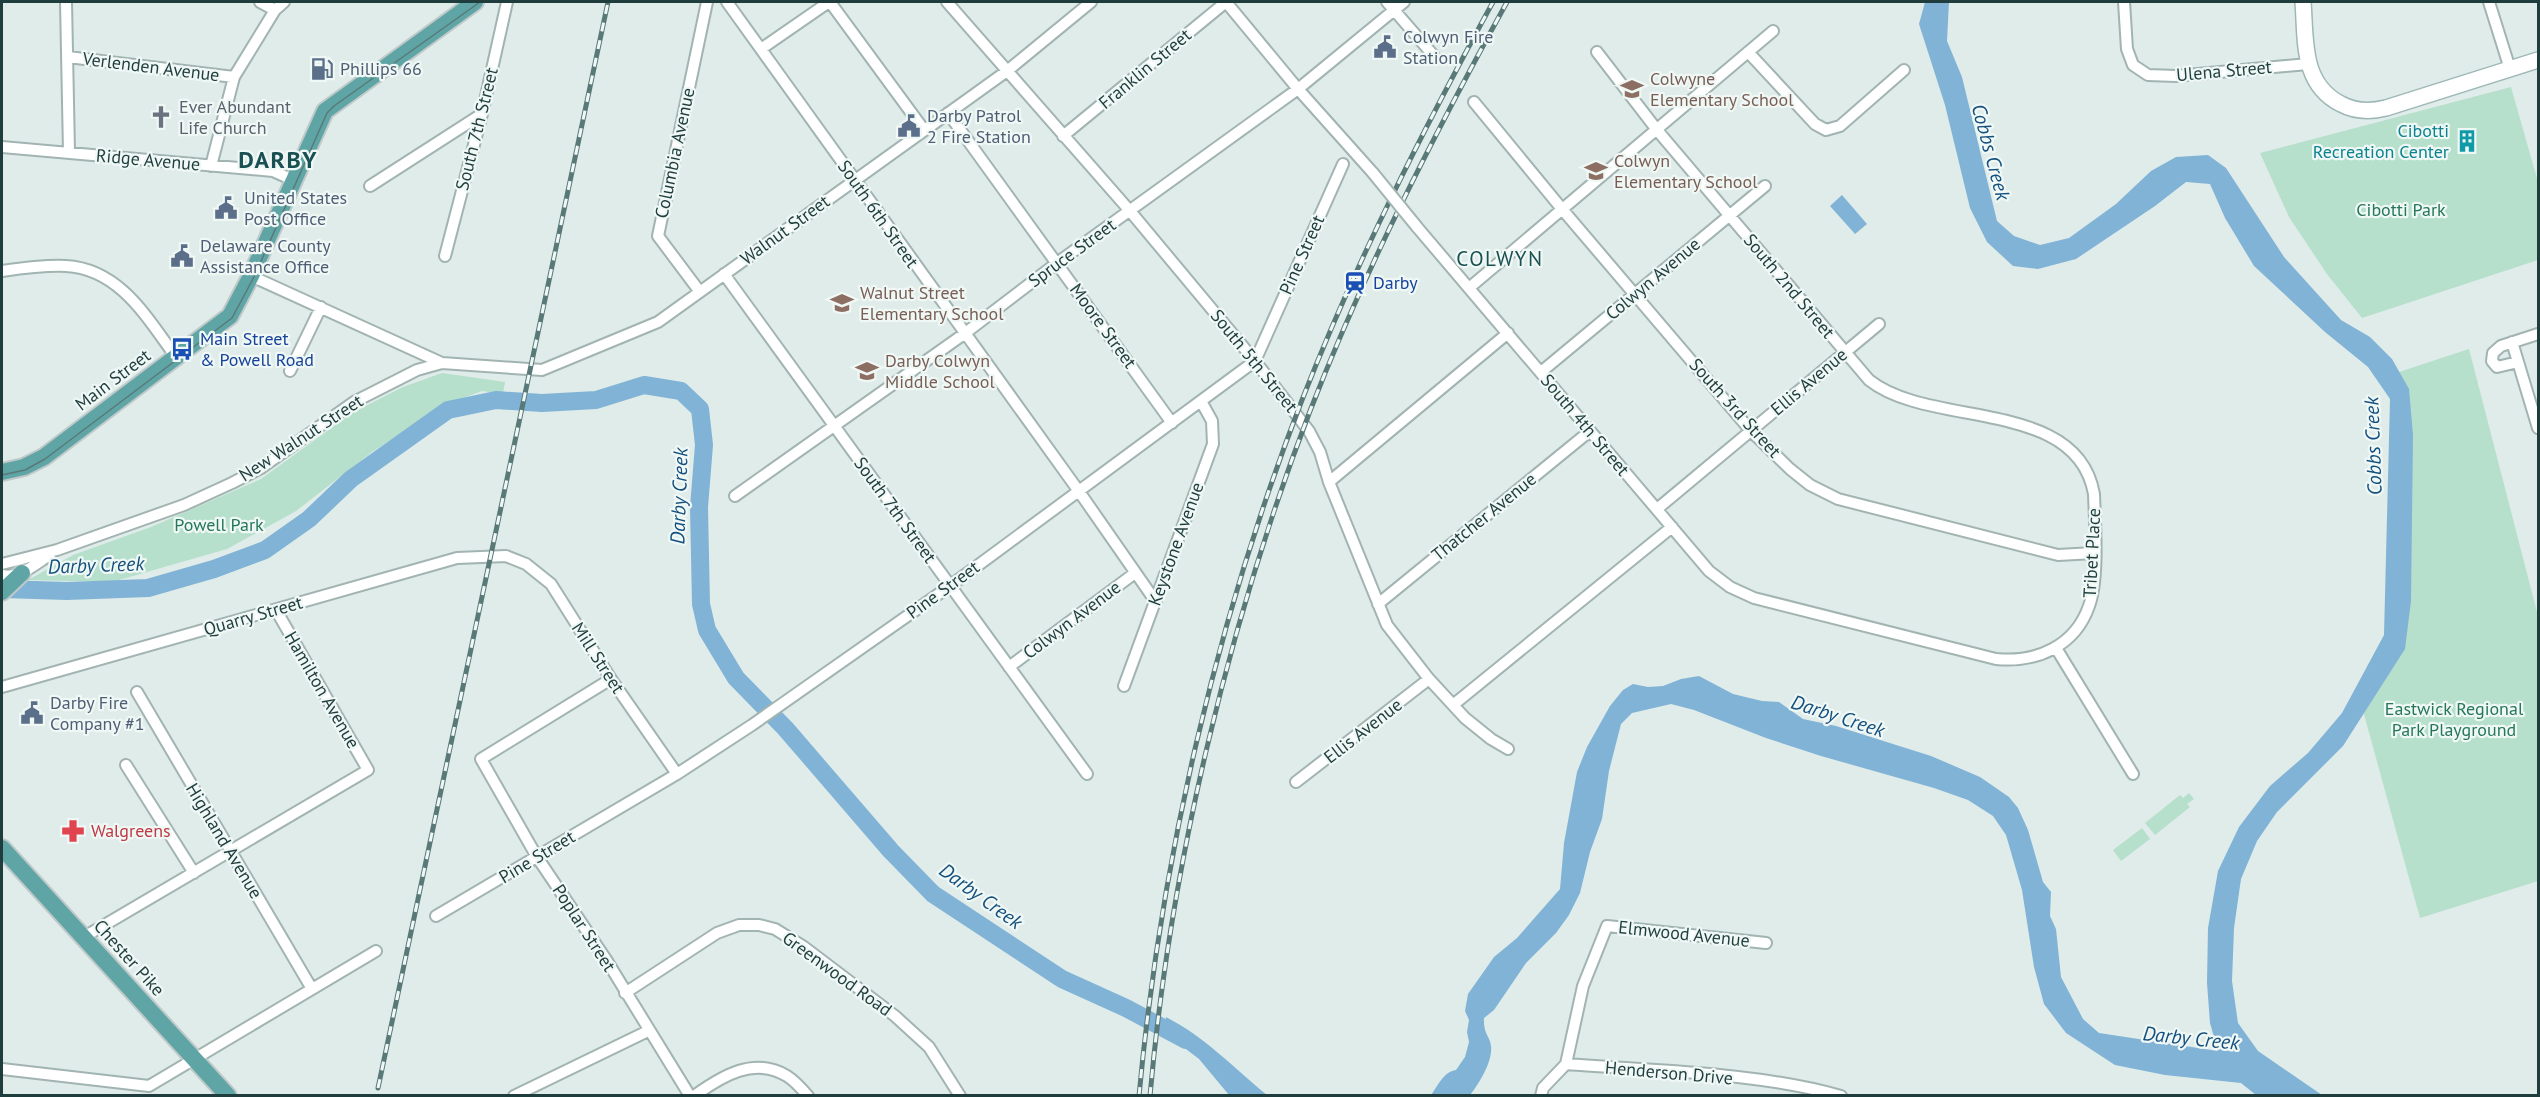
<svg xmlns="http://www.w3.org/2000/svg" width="2540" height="1097" font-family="'PT Sans',sans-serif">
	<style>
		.green { fill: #b6dfcc }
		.water { fill: #81b3d6 }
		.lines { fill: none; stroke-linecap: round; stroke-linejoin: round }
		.river { stroke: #81b3d6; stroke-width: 18 }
		.street-casing { stroke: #a2b4b2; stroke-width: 14 }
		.secondary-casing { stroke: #9db8b6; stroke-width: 18 }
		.primary-casing { stroke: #c0c9c9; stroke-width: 20 }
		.street { stroke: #fff; stroke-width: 10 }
		.secondary { stroke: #fff; stroke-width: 15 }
		.primary { stroke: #5fa5a5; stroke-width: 16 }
		.tram { stroke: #597979; stroke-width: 1.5 }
		.rail-casing { stroke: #597979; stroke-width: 5 }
		.rail { stroke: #f0f8f6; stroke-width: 3; stroke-dasharray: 9; stroke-linecap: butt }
		.street-bridge-casing { stroke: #a2b4b2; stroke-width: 14; stroke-linecap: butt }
		.street-bridge { stroke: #fff; stroke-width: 10 }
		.labels { text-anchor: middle; stroke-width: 4.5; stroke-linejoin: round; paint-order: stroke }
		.service-label { font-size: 18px; fill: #4e5e75; stroke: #f0f8f6; text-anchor: start }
		.street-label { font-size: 18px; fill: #1f3d3d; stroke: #f0f8f6 }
		.education-label { font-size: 18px; fill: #785e54; stroke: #f0f8f6; text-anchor: start }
		.worship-label { font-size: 18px; fill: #5b616d; stroke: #f0f8f6; text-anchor: start }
		.culture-label { font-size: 18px; fill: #0d838f; stroke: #f0f8f6; text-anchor: end }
		.park-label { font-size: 18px; fill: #25775a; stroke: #f0f8f6 }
		.transit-label { font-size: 18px; fill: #164399; stroke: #f0f8f6; text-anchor: start }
		.health-label { font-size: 18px; fill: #be3a42; stroke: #f0f8f6; text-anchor: start }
		.water-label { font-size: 20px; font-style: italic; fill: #14507e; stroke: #f0f8f6 }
		.quarter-label { font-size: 21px; letter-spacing: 1.5px; fill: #195051; stroke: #f0f8f6 }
		.district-label { font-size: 24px; font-weight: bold; letter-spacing: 1.5px; fill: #195051; stroke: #f0f8f6 }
	</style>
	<rect width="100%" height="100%" fill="#dfece9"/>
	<!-- green -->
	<path class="green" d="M2511 87 2538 182V260L2362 318 2327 274 2289 217 2260 153Z
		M2469 349 2538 616V881L2420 918 2362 707 2406 633 2399 372Z
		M442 373 505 382 503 394 482 391 447 404 372 452 296 511 227 549 112 582 28 580 73 555 151 527 261 479 352 413 403 387Z
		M2189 793 2194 799 2187 804 2190 807 2155 835 2145 823 2180 795 2183 798Z
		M2142 828 2150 839 2121 861 2113 850Z"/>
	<!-- water -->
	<path class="water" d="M1925 2H1949L1947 41 1962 77 1997 221 2014 236 2040 245 2069 238 2116 204 2151 171 2176 157 2208 155 2226 168 2284 257 2341 320 2370 337 2392 359 2409 389 2413 435 2411 601 2405 649 2343 746 2277 812 2257 841 2241 879 2234 928 2232 981 2238 1023 2258 1051 2322 1095H2256L2241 1083 2165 1075 2115 1065 2066 1033 2044 1004 2034 967 2022 890 2006 835 1993 816 1968 800 1934 788 1821 756 1766 738 1694 710 1671 704 1632 713 1621 724 1609 771 1602 819 1590 852 1580 893 1569 915 1556 933 1526 963 1494 1010 1484 1018C1483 1034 1490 1036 1491 1046 1493 1061 1479 1084 1470 1095H1431C1438 1086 1443 1072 1456 1070L1465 1057 1469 1042 1467 1032 1469 1020 1465 1011 1468 994 1494 957 1517 938 1560 889 1564 843 1577 772 1587 747 1610 706 1623 690 1633 684 1648 687 1663 686 1681 679 1699 676 1733 694 1762 701 1779 702 1803 719 1836 726 1931 756 1980 777 2009 797 2018 808 2028 830 2043 882 2051 892 2050 916 2056 929 2061 977 2083 1019 2099 1033 2218 1051 2210 1023 2207 983 2208 928 2218 871 2239 827 2270 786 2308 753 2342 713 2384 635 2390 399 2368 367 2325 332 2254 266 2225 218 2210 184 2186 182 2155 206 2076 259 2038 269 2013 266 1987 242 1970 208 1945 105 1919 24Z
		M1842 195 1867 224 1855 234 1830 206Z
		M1166 1017C1205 1037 1234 1068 1267 1095H1229L1199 1059 1165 1033Z"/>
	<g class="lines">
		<!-- river -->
		<path class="river" d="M2 589 67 591 148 588 214 569 265 550 309 519 351 479 448 410 496 400 542 403 596 400 644 385 681 391 700 409 704 445 699 507 701 604 707 630 736 678 785 728 891 851 933 894 1062 979 1126 1008 1186 1040"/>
		<!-- street casing -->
		<g class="street-casing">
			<path id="street" d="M66 2 69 152
				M260 2 275 10
				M727 2 1078 490 1156 602
				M830 2 924 130
				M947 2 1130 211 1255 361 1309 431 1320 452 1329 482 1387 625 1429 679 1465 718 1491 739 1508 749
				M1226 2 1298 89 1373 173
				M1387 2 1434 56
				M2124 2 2127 49 2133 65 2148 75 2176 76 2308 64
				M2489 2 2510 69
				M761 49 829 2
				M1748 52 1815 124 1826 130 1840 126 1904 70
				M68 57 234 77
				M1474 102 1562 209 1751 431 1790 469 1810 485 1838 499 2058 555 2094 553
				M948 113 1172 423
				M1063 136 1226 2
				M2 147 273 171 293 180
				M211 166 234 77 275 10 284 2
				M370 186 482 114
				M1417 227 1709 571 1730 587 1754 598 1996 659C2037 663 2075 646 2089 606 2099 579 2095 524 2094 494 2077 397 1930 429 1869 380L1657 130 1597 52
				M445 256 482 114 507 2
				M2 271C23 268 45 265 66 266 120 269 147 318 176 357
				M724 274 1087 774
				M251 276 442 363
				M1469 288 1773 31
				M700 292 658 236 707 2
				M2512 342 2538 428
				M2518 362 2497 367 2492 361 2493 353 2501 346 2538 334
				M290 371 321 307
				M1541 372 1765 186
				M1329 482 1508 333
				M735 496 964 334 1057 263 1298 89 1404 2
				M1657 509 1879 324
				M2 564 57 550 184 505 232 483 261 468 354 402 417 370 442 363 542 370 658 322 1007 71 1091 2
				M2 575C20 579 35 564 50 555
				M1378 604 1590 431
				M2056 648 2133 774
				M1009 667 1135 573
				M611 679 481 759 537 857 607 961 690 1096
				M1124 686 1213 444 1212 421 1202 403
				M2 687 457 558 506 556 526 564 551 584 611 679 677 774
				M137 692 312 989
				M1453 705 1672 527
				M126 765 194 873
				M1296 782 1429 679
				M436 916 677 774 752 725 950 586 1255 361 1343 164
				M84 937 368 770 276 610
				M625 993 717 933 739 925H759L775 929 804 947 895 1016 929 1047 960 1096
				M1566 1064C1655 1071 1756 1072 1841 1096
				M2 1069 149 1086 376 951
				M514 1096 648 1031
				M694 1096C722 1076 754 1056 787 1076 795 1081 802 1089 808 1096
				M1541 1096 1543 1088 1566 1064 1583 986 1607 926 1766 943"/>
		</g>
		<!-- secondary casing -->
		<g class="secondary-casing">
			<path id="secondary" d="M2303 2C2306 40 2301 84 2341 104 2356 112 2370 112 2386 108L2538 60"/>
		</g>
		<!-- primary casing -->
		<g class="primary-casing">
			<path id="primary" d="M2 472 24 467 44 457 230 316 251 276 325 111 475 2
				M2 592 22 573
				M2 848 228 1096"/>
		</g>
		<!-- street -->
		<use href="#street" class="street"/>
		<!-- secondary -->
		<use href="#secondary" class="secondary"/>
		<!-- primary -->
		<use href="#primary" class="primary"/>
		<!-- tram -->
		<path class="tram" d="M2 475 25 470 45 459 232 318 254 277 327 113 334 106 480 2"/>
		<!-- rail casing -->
		<g class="rail-casing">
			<path id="rail" d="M378 1088 608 2
				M1139 1096C1161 859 1216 622 1302 400 1356 262 1422 132 1493 2
				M1150 1096C1170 868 1228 625 1310 411 1365 269 1434 135 1507 2"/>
		</g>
		<!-- rail -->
		<use href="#rail" class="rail"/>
		<!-- street-bridge casing -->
		<g class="street-bridge-casing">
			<path id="street-bridge" d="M1373 173 1417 227"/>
		</g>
		<!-- street-bridge -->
		<use href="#street-bridge" class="street-bridge"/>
	</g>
	<!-- icons -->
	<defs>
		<g id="civic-bare" transform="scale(1.8)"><path d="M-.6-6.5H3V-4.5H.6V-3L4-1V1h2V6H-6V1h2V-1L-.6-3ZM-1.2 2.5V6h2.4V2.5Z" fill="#5c6f8a" stroke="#f0f8f6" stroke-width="2.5" paint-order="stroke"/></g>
		<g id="fuel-bare" transform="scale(1.8)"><path d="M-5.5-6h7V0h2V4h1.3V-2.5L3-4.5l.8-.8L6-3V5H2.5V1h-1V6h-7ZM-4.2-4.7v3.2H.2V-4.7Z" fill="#5c6f8a" stroke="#f0f8f6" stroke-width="2.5" paint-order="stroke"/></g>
		<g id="school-bare" transform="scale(1.8)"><path d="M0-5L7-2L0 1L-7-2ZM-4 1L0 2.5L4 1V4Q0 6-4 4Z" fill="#8d6e63" stroke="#f0f8f6" stroke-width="2.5" paint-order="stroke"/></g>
		<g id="church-bare" transform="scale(1.8)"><path d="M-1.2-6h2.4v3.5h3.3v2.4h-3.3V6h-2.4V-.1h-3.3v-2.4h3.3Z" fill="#6b7280" stroke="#f0f8f6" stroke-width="2.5" paint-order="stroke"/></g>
		<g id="building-bare" transform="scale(1.8)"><path d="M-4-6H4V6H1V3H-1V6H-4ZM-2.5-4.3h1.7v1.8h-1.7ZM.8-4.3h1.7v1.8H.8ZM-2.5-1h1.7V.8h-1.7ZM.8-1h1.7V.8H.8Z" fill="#0f9aa8" stroke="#f0f8f6" stroke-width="2.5" paint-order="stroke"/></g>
		<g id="station-bare" transform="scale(1.8)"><path d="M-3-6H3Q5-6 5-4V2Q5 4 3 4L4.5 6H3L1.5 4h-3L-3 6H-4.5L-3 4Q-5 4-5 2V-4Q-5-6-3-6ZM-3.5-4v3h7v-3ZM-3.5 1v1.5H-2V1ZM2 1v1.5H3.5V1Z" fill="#1a4fb4" stroke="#f0f8f6" stroke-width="2.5" paint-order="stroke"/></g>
		<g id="bus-bare" transform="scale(1.8)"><path d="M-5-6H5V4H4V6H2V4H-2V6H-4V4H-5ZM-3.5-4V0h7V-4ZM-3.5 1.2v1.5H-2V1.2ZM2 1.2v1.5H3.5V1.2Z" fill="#1a4fb4" stroke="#f0f8f6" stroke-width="2.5" paint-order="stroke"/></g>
		<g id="pharmacy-bare" transform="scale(1.8)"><path d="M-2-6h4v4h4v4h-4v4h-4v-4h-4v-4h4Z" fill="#e0444e" stroke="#f0f8f6" stroke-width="2.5" paint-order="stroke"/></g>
	</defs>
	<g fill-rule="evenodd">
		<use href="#civic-bare" x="1385" y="47"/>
		<use href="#fuel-bare" x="322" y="69"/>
		<use href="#school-bare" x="1632" y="89"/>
		<use href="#church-bare" x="161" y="117"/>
		<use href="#civic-bare" x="909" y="126"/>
		<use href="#building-bare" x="2467" y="141"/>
		<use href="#school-bare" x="1596" y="171"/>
		<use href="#civic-bare" x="226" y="208"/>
		<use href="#civic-bare" x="182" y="256"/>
		<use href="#station-bare" x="1355" y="283"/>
		<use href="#school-bare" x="842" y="303"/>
		<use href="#bus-bare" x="182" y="349"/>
		<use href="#school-bare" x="867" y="371"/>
		<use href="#civic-bare" x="32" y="713"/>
		<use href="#pharmacy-bare" x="73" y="831"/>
	</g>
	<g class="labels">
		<!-- service labels -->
		<g class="service-label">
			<text x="1403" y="43">Colwyn Fire<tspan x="1403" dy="21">Station</tspan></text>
			<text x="340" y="75">Phillips 66</text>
			<text x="927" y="122">Darby Patrol<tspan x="927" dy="21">2 Fire Station</tspan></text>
			<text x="244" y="204">United States<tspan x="244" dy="21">Post Office</tspan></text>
			<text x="200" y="252">Delaware County<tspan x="200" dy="21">Assistance Office</tspan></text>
			<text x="50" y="709">Darby Fire<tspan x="50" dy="21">Company #1</tspan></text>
		</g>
		<!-- street labels -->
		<g class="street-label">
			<text transform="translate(151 67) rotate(7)" y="6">Verlenden Avenue</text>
			<text transform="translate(1145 69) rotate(-40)" y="6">Franklin Street</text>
			<text transform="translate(2224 71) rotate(-5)" y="6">Ulena Street</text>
			<text transform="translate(477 129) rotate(-76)" y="6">South 7th Street</text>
			<text transform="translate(675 153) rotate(-78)" y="6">Columbia Avenue</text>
			<text transform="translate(148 160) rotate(5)" y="6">Ridge Avenue</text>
			<text transform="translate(878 214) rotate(55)" y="6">South 6th Street</text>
			<text transform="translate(785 230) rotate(-36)" y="6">Walnut Street</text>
			<text transform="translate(1072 253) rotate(-36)" y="6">Spruce Street</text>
			<text transform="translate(1302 255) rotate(-66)" y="6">Pine Street</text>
			<text transform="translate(1653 279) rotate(-40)" y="6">Colwyn Avenue</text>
			<text transform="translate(1789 286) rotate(50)" y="6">South 2nd Street</text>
			<text transform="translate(1103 326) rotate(54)" y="6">Moore Street</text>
			<text transform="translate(1254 361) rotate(51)" y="6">South 5th Street</text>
			<text transform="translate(113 380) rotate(-37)" y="6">Main Street</text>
			<text transform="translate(1809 382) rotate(-40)" y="6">Ellis Avenue</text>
			<text transform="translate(1735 408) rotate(48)" y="6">South 3rd Street</text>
			<text transform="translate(1585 425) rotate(50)" y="6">South 4th Street</text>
			<text transform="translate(301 438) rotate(-33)" y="6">New Walnut Street</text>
			<text transform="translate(895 510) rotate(54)" y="6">South 7th Street</text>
			<text transform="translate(1484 517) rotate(-39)" y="6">Thatcher Avenue</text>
			<text transform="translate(1176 544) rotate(-70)" y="6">Keystone Avenue</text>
			<text transform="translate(2092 553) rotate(-87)" y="6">Tribet Place</text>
			<text transform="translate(943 590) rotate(-36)" y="6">Pine Street</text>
			<text transform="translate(253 616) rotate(-16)" y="6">Quarry Street</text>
			<text transform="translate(1072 620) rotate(-37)" y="6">Colwyn Avenue</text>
			<text transform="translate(598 658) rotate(57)" y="6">Mill Street</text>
			<text transform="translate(322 690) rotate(60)" y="6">Hamilton Avenue</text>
			<text transform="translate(1363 731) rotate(-38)" y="6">Ellis Avenue</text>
			<text transform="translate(224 841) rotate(59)" y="6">Highland Avenue</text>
			<text transform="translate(537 857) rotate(-31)" y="6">Pine Street</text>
			<text transform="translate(584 928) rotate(57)" y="6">Poplar Street</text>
			<text transform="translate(1684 934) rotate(6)" y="6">Elmwood Avenue</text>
			<text transform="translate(129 958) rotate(48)" y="6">Chester Pike</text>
			<text transform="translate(837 974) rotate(36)" y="6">Greenwood Road</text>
			<text transform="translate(1669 1073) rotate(5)" y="6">Henderson Drive</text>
		</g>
		<!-- education labels -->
		<g class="education-label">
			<text x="1650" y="85">Colwyne<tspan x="1650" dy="21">Elementary School</tspan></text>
			<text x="1614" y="167">Colwyn<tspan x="1614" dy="21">Elementary School</tspan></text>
			<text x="860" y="299">Walnut Street<tspan x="860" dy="21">Elementary School</tspan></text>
			<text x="885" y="367">Darby Colwyn<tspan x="885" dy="21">Middle School</tspan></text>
		</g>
		<!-- worship labels -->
		<g class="worship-label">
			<text x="179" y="113">Ever Abundant<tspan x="179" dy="21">Life Church</tspan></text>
		</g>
		<!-- culture labels -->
		<g class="culture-label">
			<text x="2449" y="137">Cibotti<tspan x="2449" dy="21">Recreation Center</tspan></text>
		</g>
		<!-- park labels -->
		<g class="park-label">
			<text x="2401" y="216">Cibotti Park</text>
			<text x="219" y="531">Powell Park</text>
			<text x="2454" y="715">Eastwick Regional<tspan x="2454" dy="21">Park Playground</tspan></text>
		</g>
		<!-- transit labels -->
		<g class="transit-label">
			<text x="1373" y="289">Darby</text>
			<text x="200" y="345">Main Street<tspan x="200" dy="21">&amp; Powell Road</tspan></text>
		</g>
		<!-- health labels -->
		<g class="health-label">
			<text x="91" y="837">Walgreens</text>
		</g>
		<!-- water labels -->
		<g class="water-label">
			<text transform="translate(1991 152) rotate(75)" y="7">Cobbs Creek</text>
			<text transform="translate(2373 446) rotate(-92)" y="7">Cobbs Creek</text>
			<text transform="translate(679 496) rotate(-88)" y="7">Darby Creek</text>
			<text transform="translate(96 565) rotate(-2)" y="7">Darby Creek</text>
			<text transform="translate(1838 716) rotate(18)" y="7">Darby Creek</text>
			<text transform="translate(981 896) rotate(36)" y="7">Darby Creek</text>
			<text transform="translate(2191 1038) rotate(6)" y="7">Darby Creek</text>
		</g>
		<!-- quarter labels -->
		<g class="quarter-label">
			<text x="1500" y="266">COLWYN</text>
		</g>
		<!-- district labels -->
		<g class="district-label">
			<text x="278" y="168">DARBY</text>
		</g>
	</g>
	<!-- border -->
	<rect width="2540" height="1097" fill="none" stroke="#1f3d3d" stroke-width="6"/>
</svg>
